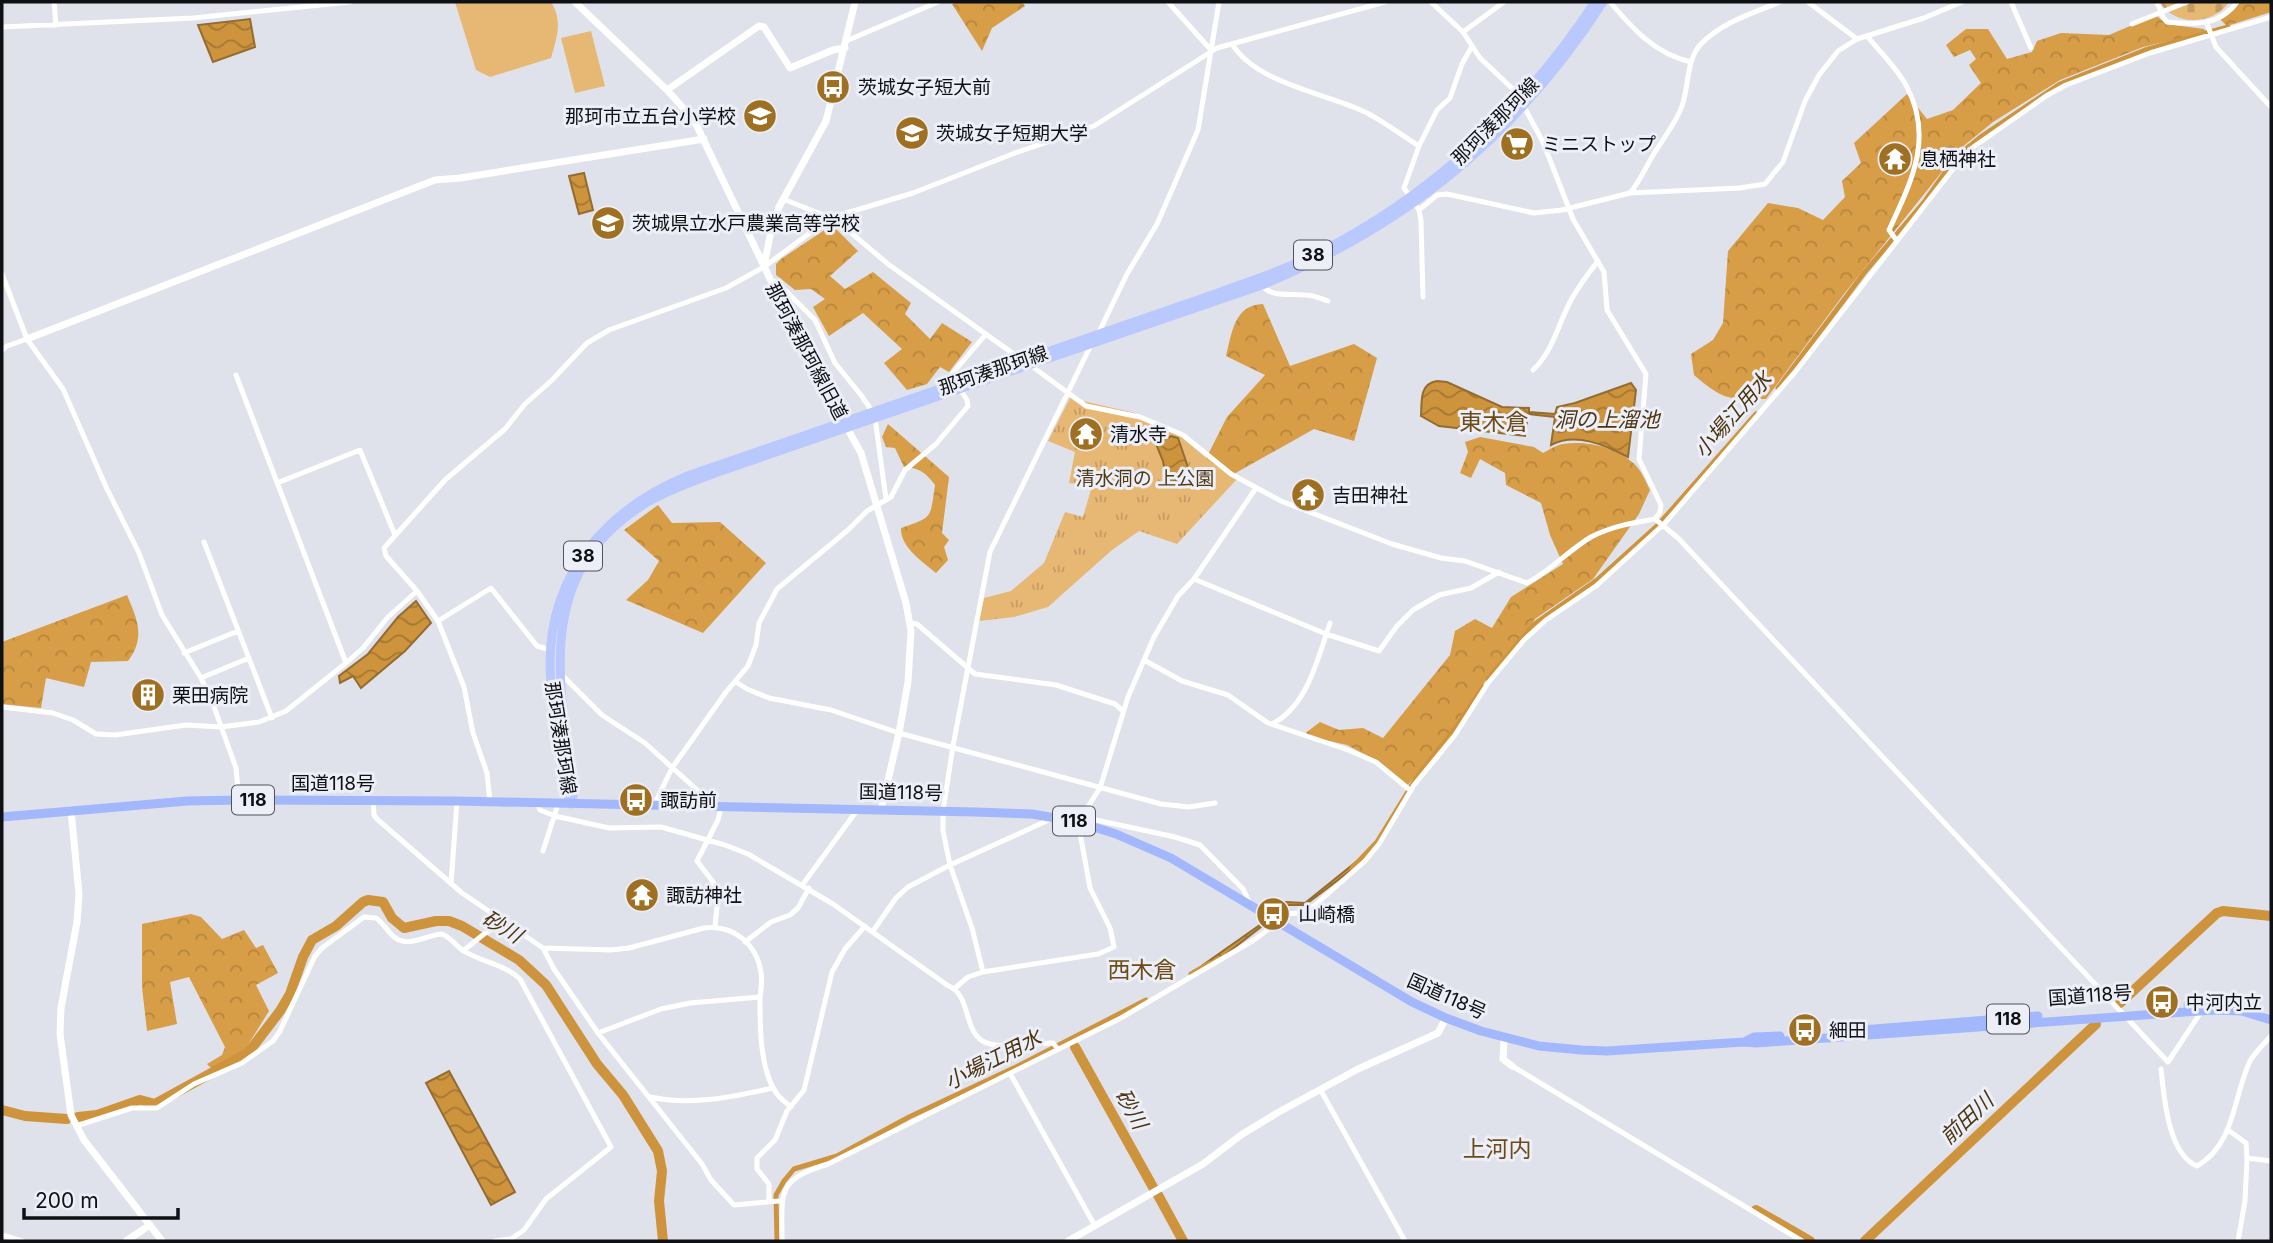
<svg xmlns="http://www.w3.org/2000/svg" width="2273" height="1243" font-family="Inter,'Noto Sans JP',sans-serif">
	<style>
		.forest { fill: url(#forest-crowns) }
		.cemetery { fill: url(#cemetery-stones) }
		.park { fill: url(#park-tufts) }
		.pitch { fill: #e7b774 }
		.water { fill: url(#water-waves); stroke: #946c30; stroke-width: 2 }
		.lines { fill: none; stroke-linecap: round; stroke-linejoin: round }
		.canal { stroke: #cd943d; stroke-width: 5 }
		.river { stroke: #cd943d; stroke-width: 10 }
		.minor { stroke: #fff; stroke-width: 5 }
		.tertiary { stroke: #fff; stroke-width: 7 }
		.primary { stroke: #bac9fd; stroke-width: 9 }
		.trunk { stroke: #a3b7fc; stroke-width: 9 }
		.labels { text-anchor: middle; stroke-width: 6; stroke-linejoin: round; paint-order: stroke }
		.shield { fill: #eceff7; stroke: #515357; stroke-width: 2 }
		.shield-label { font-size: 18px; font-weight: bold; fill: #0f1013 }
		.poi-label { font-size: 19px; fill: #0f1013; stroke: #eceff7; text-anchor: start }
		.street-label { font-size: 19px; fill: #0f1013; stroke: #eceff7 }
		.park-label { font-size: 19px; fill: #503914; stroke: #eceff7 }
		.water-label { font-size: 21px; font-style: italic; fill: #4c3410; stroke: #eceff7 }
		.quarter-label { font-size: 23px; fill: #6c4b17; stroke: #eceff7 }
	</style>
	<defs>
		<pattern id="forest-crowns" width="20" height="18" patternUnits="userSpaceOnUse" patternTransform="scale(1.75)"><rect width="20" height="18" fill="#d79d47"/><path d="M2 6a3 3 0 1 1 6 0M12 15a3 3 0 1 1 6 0" fill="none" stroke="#b7863d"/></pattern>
		<pattern id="cemetery-stones" width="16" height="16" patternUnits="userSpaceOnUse" patternTransform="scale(1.75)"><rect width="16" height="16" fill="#e7b774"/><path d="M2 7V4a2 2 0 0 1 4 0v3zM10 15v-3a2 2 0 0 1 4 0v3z" fill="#c59c64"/></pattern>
		<pattern id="park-tufts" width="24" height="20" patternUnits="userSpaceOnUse" patternTransform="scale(1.75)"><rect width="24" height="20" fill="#e7b774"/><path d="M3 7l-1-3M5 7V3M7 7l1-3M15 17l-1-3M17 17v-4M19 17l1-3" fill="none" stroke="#c59c64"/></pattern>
		<pattern id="water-waves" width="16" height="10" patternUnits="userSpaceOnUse" patternTransform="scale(1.75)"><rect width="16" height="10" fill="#cd943d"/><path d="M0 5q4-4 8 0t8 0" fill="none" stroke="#a57732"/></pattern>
	</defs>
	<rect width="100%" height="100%" fill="#dfe2ea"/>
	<!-- forest -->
	<path class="forest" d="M957 2H1022L1025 6 992 28 982 51 952 4Z
		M2240 2H2271V12L2227 26 2220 19Z
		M2156 15 2166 24 2204 29 2206 32 2143 47 2060 80 1993 122 1961 148 1844 294 1766 399C1729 400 1723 400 1694 375L1691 354 1713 340 1723 323 1728 251 1768 203 1798 208 1823 220 1845 197 1842 181 1861 163 1854 143 1907 94 1927 119 1953 110 1981 83 1969 65 1976 59 1970 50 1954 57 1946 45 1966 29H1988L2007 59 2032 52 2037 41 2061 33 2109 35Z
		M832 225 858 251 830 276 845 289 873 272 911 303 905 314 930 339 942 323 972 342 949 372 940 367 927 384 907 390 884 363 902 349 863 313 829 336 813 307 825 299 811 289 795 290 776 275V264L781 259Z
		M1263 304 1290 366 1354 344 1377 358 1354 441 1314 429 1184 502 1227 417 1265 375 1226 356C1232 333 1234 305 1263 304Z
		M888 424 949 477 942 533 949 540 944 547 948 560 936 573C923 562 900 547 901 528 933 517 930 519 935 485 926 473 920 468 904 467L895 448 886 447 882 437Z
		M1480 437 1534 447 1543 453C1549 450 1556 445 1563 444 1585 440 1616 447 1632 462 1641 469 1645 480 1650 490L1639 514 1593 579 1535 619 1486 680 1456 728 1408 785 1379 762 1347 745 1303 735 1320 722 1339 730 1363 728 1383 738 1450 655 1455 631 1475 619 1492 628 1511 597 1563 564 1550 535 1541 503 1506 485 1505 473 1480 459 1471 478 1460 473 1468 452 1465 442Z
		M658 505 672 523 720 522 766 563 703 633 626 600 648 580 659 561 624 530Z
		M127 595C137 619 146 637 128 661L91 662 84 687 46 678 41 708 2 704V642Z
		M191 914 201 917 222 939 244 930 256 948 263 945 278 973 256 985 269 1011 243 1053 211 1068 207 1064 222 1055 225 1047 189 977 170 982 177 1024 147 1031 142 987V924Z"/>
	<!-- cemetery -->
	<path class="cemetery" d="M2160 2H2229C2214 25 2174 27 2160 2Z"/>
	<!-- park -->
	<path class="park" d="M1070 398 1135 413 1180 436 1210 461 1237 479 1177 544 1139 531 1112 550 1048 607 1014 617 979 621 984 598 1011 591 1044 563 1065 512 1083 517 1092 486 1069 483 1075 452 1048 441Z"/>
	<!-- pitch -->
	<path class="pitch" d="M455 2H551C563 21 557 37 551 58L490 77 476 70Z
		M591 31 605 86 575 93 561 38Z"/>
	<!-- water -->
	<path class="water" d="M250 19 255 47 213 62 198 25Z
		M584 173 593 210 579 214 569 176Z
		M1437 381 1447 382 1502 407 1529 408V412L1555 414 1557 407 1575 403 1631 383 1636 390 1628 457C1605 445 1576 432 1551 445L1555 417 1528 414 1525 436 1439 426 1421 416C1422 401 1419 384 1437 381Z
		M1171 436 1178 438 1190 473 1183 481 1166 479 1163 461 1156 444Z
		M416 601 431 623 405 651 361 688 353 676 340 683 339 676 368 654 398 617Z
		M1356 862 1358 865 1305 905H1278L1266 923 1221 958 1205 968 1203 965 1264 922 1271 909 1277 904 1285 902 1305 903Z
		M449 1071 515 1192 491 1205 426 1083Z"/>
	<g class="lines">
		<!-- canal -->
		<path class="canal" d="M1778 388 1864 273 1925 201 1949 167 1966 149 1982 136 2060 84 2145 50 2228 27
			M1488 679 1533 625 1597 580 1659 524 1756 414
			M1352 868 1377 842 1417 777 1457 726 1483 687
			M1191 974 1210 963
			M777 1241 776 1195 784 1181 794 1169 837 1156 909 1117 1020 1065 1146 1000"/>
		<!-- river -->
		<path class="river" d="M2120 1003 2217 913 2223 911 2271 916
			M1075 1047 1154 1189
			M2 1110 25 1116 67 1119
			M78 1117 97 1115 140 1100 155 1104 248 1053 280 1011 290 994 303 957 312 940 336 926 363 902 368 900 383 902 392 918 404 928 436 921H449L462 926 519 960 546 985 597 1064 623 1095 658 1151 662 1171 659 1201 663 1241
			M1158 1195 1183 1241
			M1756 1210 1810 1241
			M1865 1241 2096 1024"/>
		<!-- minor -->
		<path class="minor" d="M54 2 56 25
			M1168 2 1211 50
			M1431 2 1463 32 1480 58 1516 92 1543 142 1573 219 1604 272 1607 310 1646 374 1639 459 1661 505 1660 512 1655 519
			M1610 2C1633 29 1655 54 1691 62
			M1808 2 1857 39
			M2011 2 2031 48
			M2157 2 2163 17 2167 22C2194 25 2220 26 2237 2
			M2132 24 2187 2
			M2207 24 2216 47 2271 107
			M2 27 193 18 350 2
			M1463 32 1504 2
			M1867 36C1880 52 1898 69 1907 87 1934 139 1911 182 1889 230L1897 241
			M846 41 938 2
			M1232 44C1256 83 1324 93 1363 111 1382 120 1401 135 1419 146
			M1630 193C1641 180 1646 166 1655 152 1664 137 1676 123 1682 106 1689 87 1686 61 1700 45 1720 23 1753 13 1780 2
			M783 199 836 220 888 264 1022 360
			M1419 210 1437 195 1447 194 1534 213 1562 210 1630 193 1740 188 1765 184 1783 162 1805 101 1819 75 1838 51 1857 39 1924 18 1962 2
			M2 274 27 339 63 389 107 489 139 553 162 615 201 678 213 704 236 768 239 800
			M771 281 777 282 815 320 835 363 861 395 872 411
			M1262 285C1271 298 1290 293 1305 295 1313 295 1320 298 1328 301
			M1423 297 1421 221 1419 210 1404 188 1419 146 1437 110 1450 98 1462 64 1471 48
			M1098 334 1127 274 1157 224 1198 130 1219 2
			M2 350 7 346 27 339
			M1030 365 1086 406 1140 417 1183 435 1231 474 1281 501 1392 544 1441 558 1465 561 1527 583C1550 571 1569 550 1591 537 1612 526 1632 523 1655 519L1678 538 2168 1062 2201 1012
			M1533 370C1553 351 1557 327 1570 302 1577 288 1588 274 1598 261
			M236 375 346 663
			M955 383 952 374 986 334
			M875 418 886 499
			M277 483 360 450 395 535
			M204 542 272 718
			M1194 579 1326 634 1379 651 1397 626 1413 610 1439 595 1471 588 1499 572
			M438 621 491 588 537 646 551 650
			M911 623 917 624 975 674 1056 685 1115 704 1123 711
			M184 653 238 631
			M1144 660 1182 681 1228 695 1268 723 1348 750 1376 762 1411 791
			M559 675 564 677 602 715 645 743 706 798 713 806
			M201 678 249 658
			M736 682 747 689 769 698 831 710 899 733 1161 804 1189 807 1215 803
			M2 707 53 713 73 720 96 734 115 735 186 725 221 727 259 722 286 711 346 663 363 648 388 617 417 591
			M1272 724C1308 706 1318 657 1330 623
			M373 800 374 815 377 819 462 893 543 948 554 969 598 1033 702 1164 711 1180 734 1205 779 1201
			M490 802 487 773 473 733 464 687 438 621 417 591 386 556 384 548 445 480 505 429 525 404 551 381 587 343 609 330 726 288 764 267 830 218 913 193 1015 153 1094 126 1217 48 1385 2
			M537 803 540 810 555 816 609 828 661 827 725 845 748 854 833 904 947 985C971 995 963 1026 981 1040 995 1051 1037 1043 1053 1043L1058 1049
			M654 805 672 768 726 692 748 666 756 645 759 623 777 589 848 530 867 511 891 497 905 470 936 444 968 406 967 400 960 389
			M1082 817 1175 837 1200 845 1243 889 1248 899V905
			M543 851 558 804
			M451 884 457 801
			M803 884 858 809
			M715 927 717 906 713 882 697 861 718 820 721 807
			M873 931 896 898 908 887 950 865 1053 818
			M745 942 771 922 790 915 798 908 809 888
			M543 948 611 950 629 948 704 928C733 924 757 944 761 973 763 982 760 992 760 1000 760 1028 760 1067 775 1091 779 1098 785 1102 791 1107
			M463 951 484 934 503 922
			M983 972 972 928 950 865 943 831V811L953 746 990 552 1091 345
			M955 988 968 977 983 972 1098 954 1114 947 1110 928 1090 888 1078 822 1100 788 1128 697 1154 637 1178 596 1194 579 1256 488
			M598 1033 661 1009 690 1003 760 997
			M1512 1066 1802 1241
			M2161 1069C2164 1097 2168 1154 2197 1166 2235 1145 2233 1097 2250 1061 2255 1052 2264 1044 2271 1036
			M1011 1075 1095 1226
			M1320 1089 1405 1241
			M650 1097C691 1106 732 1097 773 1088
			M76 1126 132 1108H157L194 1084 242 1063 273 1041 280 1031 315 956 322 948 364 917 376 918C383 923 386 929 392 935 406 950 425 935 442 934 452 938 455 946 464 951 481 962 504 964 520 979L611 1147 546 1199 524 1230 511 1239 494 1241
			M2228 1130 2246 1143 2247 1158 2271 1161
			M769 1202V1184L757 1169V1158L775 1140 787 1111 804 1090 832 972 845 949 865 926
			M2 1235 22 1241
			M782 1241C782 1192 776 1180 828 1164L1121 1018 1254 940 1273 926 1285 914 1299 913 1314 906 1365 861 1379 844 1414 785 1455 735 1488 683 1524 640 1546 620 1596 586 1664 524 1795 372 1953 169 1972 148 2046 96 2066 85 2150 53 2271 17
			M2238 1241 2245 1201 2247 1158"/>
		<!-- tertiary -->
		<path class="tertiary" d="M575 2 667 90 694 120 808 358 861 453 906 603 911 631 908 682 899 733 881 810
			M667 90 759 26 764 27 790 68 833 50 845 48
			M764 266 771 231 779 207 826 121 855 2
			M27 339 435 180 460 178 704 139
			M71 810 79 894 77 922 61 1008 60 1034 71 1115 84 1140 162 1241
			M1504 1038 1503 1059 1512 1066
			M126 1241 150 1225
			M1068 1241 1203 1164 1241 1135 1277 1113 1358 1069 1438 1033 1446 1018"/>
		<!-- primary -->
		<path class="primary" d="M571 804 566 792C560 750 551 707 550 664 550 572 608 508 690 475L1192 302C1234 287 1276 274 1316 254 1431 197 1525 108 1595 2
			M571 804 574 791C558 681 534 572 646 503 668 490 692 482 715 473L1262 285C1409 224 1517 135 1603 2"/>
		<!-- trunk -->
		<path class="trunk" d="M2 817 187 801 239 800 457 801 975 812 1032 814 1078 822 1116 834 1171 858 1412 1002 1446 1018 1481 1031 1539 1046 1581 1050 1607 1051 1744 1042 1756 1043 2213 1010 2242 1011 2271 1020
			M2188 1005 2219 1004
			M1849 1031 2038 1016
			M1746 1041 1754 1037 1780 1036"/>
	</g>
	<!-- icons -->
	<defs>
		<g id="bus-disc" transform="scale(1.75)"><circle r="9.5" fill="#9f6f22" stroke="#eceff7"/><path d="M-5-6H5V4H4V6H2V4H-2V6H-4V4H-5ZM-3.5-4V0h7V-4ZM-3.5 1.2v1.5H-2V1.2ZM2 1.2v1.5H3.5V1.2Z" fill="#fff"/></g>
		<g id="school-disc" transform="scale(1.75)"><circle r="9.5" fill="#9f6f22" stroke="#eceff7"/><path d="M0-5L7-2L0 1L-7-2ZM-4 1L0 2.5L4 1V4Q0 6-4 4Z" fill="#fff"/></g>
		<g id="university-disc" transform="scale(1.75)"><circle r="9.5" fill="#9f6f22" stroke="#eceff7"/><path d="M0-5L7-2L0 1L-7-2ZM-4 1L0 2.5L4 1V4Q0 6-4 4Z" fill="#fff"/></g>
		<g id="supermarket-disc" transform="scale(1.75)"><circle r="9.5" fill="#9f6f22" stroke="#eceff7"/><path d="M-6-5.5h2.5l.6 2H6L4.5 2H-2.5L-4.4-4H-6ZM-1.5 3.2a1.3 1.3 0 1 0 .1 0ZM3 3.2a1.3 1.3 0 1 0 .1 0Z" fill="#fff"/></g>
		<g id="temple-disc" transform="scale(1.75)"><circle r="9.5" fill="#9f6f22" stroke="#eceff7"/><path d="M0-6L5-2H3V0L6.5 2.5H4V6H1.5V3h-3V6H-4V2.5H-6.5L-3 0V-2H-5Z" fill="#fff"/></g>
		<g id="building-disc" transform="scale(1.75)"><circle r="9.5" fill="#9f6f22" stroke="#eceff7"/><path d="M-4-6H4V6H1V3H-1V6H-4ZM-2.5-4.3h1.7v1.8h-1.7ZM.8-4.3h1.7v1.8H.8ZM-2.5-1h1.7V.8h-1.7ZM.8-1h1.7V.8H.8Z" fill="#fff"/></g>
	</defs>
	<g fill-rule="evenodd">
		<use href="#bus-disc" x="833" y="87"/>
		<use href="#school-disc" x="760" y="116"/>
		<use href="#university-disc" x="912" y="133"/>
		<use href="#supermarket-disc" x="1517" y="144"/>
		<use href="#temple-disc" x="1895" y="159"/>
		<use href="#school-disc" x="608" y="223"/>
		<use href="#temple-disc" x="1086" y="434"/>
		<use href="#temple-disc" x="1308" y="495"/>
		<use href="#building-disc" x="148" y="695"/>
		<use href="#bus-disc" x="636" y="800"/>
		<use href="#temple-disc" x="642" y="895"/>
		<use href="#bus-disc" x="1273" y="914"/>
		<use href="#bus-disc" x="2162" y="1002"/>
		<use href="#bus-disc" x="1805" y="1030"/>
	</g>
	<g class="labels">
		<!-- shield labels -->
		<g class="shield">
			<rect x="1294" y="240.5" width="38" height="29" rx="5"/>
			<rect x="564" y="541.5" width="38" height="29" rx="5"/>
			<rect x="232" y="785.5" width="42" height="29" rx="5"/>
			<rect x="1053" y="806.5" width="42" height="29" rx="5"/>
			<rect x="1987" y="1004.5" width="42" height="29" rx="5"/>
		</g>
		<g class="shield-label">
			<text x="1313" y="261">38</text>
			<text x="583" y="562">38</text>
			<text x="253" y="806">118</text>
			<text x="1074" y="827">118</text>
			<text x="2008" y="1025">118</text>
		</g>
		<!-- poi labels -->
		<g class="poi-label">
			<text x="858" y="94">茨城女子短大前</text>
			<text x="736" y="123" text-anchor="end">那珂市立五台小学校</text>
			<text x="936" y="140">茨城女子短期大学</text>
			<text x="1542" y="151">ミニストップ</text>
			<text x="1920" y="166">息栖神社</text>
			<text x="632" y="230">茨城県立水戸農業高等学校</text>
			<text x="1110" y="441">清水寺</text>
			<text x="1332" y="502">吉田神社</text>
			<text x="172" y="702">栗田病院</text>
			<text x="660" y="807">諏訪前</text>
			<text x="666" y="902">諏訪神社</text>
			<text x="1298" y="921">山崎橋</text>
			<text x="2186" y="1009">中河内立</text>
			<text x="1829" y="1037">細田</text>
		</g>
		<!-- street labels -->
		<g class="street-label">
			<text transform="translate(1495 121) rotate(-45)" y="7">那珂湊那珂線</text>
			<text transform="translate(807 351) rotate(62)" y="7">那珂湊那珂線旧道</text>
			<text transform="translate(993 370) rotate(-19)" y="7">那珂湊那珂線</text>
			<text transform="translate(561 738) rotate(81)" y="7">那珂湊那珂線</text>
			<text x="333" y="790">国道118号</text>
			<text transform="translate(901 792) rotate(1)" y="7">国道118号</text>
			<text transform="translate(2090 995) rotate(-4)" y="7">国道118号</text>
			<text transform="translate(1447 996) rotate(24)" y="7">国道118号</text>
		</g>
		<!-- park labels -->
		<g class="park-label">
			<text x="1145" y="485">清水洞の 上公園</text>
		</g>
		<!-- water labels -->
		<g class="water-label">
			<text transform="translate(1733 415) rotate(-49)" y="7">小場江用水</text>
			<text x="1607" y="427">洞の上溜池</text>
			<text transform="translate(502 927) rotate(31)" y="7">砂川</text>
			<text transform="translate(993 1060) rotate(-27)" y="7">小場江用水</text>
			<text transform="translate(1131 1109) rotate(61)" y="7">砂川</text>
			<text transform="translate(1967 1119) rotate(-43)" y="7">前田川</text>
		</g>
		<!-- quarter labels -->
		<g class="quarter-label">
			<text x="1494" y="430">東木倉</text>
			<text x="1142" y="978">西木倉</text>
			<text x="1497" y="1157">上河内</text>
		</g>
	</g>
	<!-- border -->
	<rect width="2273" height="1243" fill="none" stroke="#0f1013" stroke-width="7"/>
	<!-- scale -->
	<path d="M24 1208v10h154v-10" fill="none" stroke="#0f1013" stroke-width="3.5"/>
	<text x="35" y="1208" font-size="21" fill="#0f1013" stroke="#eceff7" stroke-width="5" paint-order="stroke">200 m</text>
</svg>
